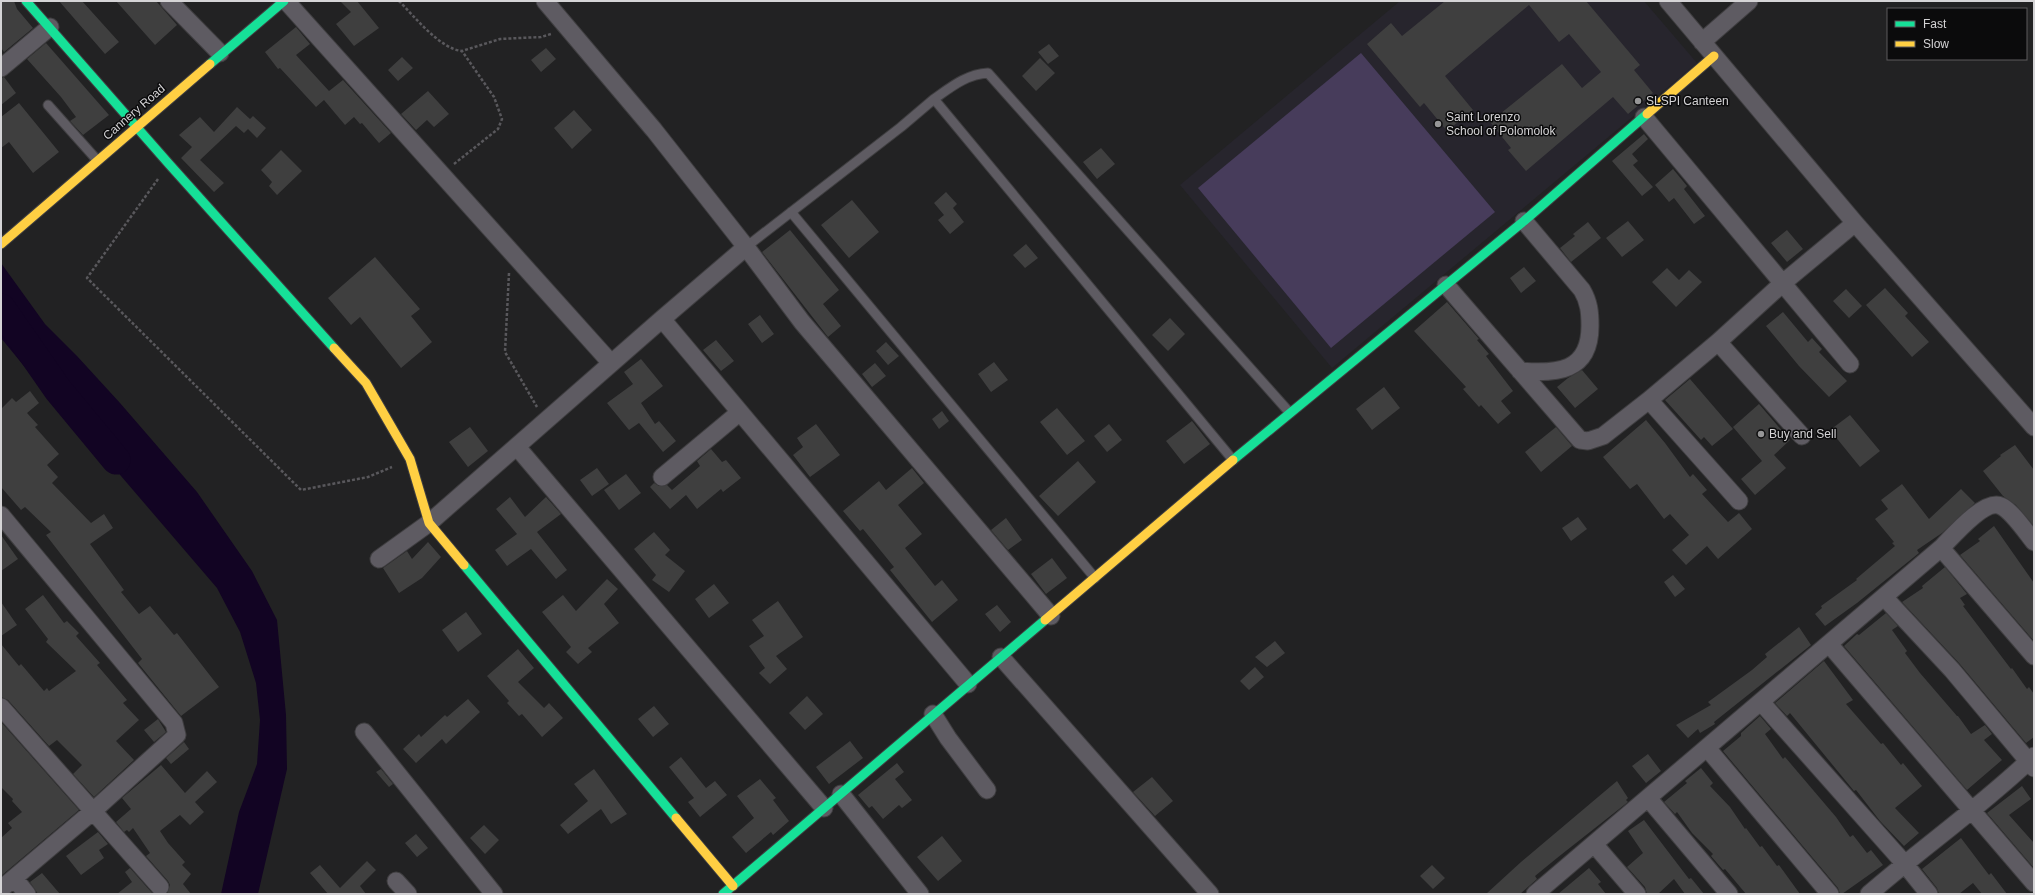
<svg xmlns="http://www.w3.org/2000/svg" width="2035" height="895" font-family="Arial,sans-serif">
	<style>
		.built { fill: #27252d }
		.green { fill: #473c5b }
		.water { fill: #120423 }
		.lines { fill: none; stroke-linecap: round; stroke-linejoin: round }
		.river { stroke: #120423; stroke-width: 29 }
		.building { fill: #3f3f3f }
		.lane-casing { stroke: #3f3e40; stroke-width: 11 }
		.street-casing { stroke: #3f3e40; stroke-width: 19 }
		.fast-casing { stroke: #3f3e40; stroke-width: 11 }
		.slow-casing { stroke: #3f3e40; stroke-width: 11 }
		.path { stroke: #59585c; stroke-width: 2.5; stroke-dasharray: 3 2; stroke-linecap: butt }
		.lane { stroke: #5e5b62; stroke-width: 9 }
		.street { stroke: #5e5b62; stroke-width: 17 }
		.fast { stroke: #16e098; stroke-width: 9 }
		.slow { stroke: #ffcf43; stroke-width: 9 }
		.poi-dot { fill: #969697; stroke: #0b0b0c; stroke-width: 1.5 }
		.labels { text-anchor: middle; stroke-width: 3; stroke-linejoin: round; paint-order: stroke }
		.poi-label { font-size: 12px; fill: #d5d4d6; stroke: #0b0b0c; text-anchor: start }
		.street-label { font-size: 12px; fill: #d5d4d6; stroke: #0b0b0c }
	</style>
	<rect width="100%" height="100%" fill="#222223"/>
	<!-- built -->
	<path class="built" d="M1400 1H1644L1697 63 1332 368 1180 185Z"/>
	<!-- green -->
	<path class="green" d="M1361 53 1495 212 1331 348 1198 188Z"/>
	<!-- water -->
	<path class="water" d="M1 263 45 324 77 356 120 403 197 492 252 571 277 620 286 715 287 769 258 894H221L239 812 257 764 260 720 256 683 240 632 217 588 109 462 90 430 65 399 37 382 1 338Z"/>
	<g class="lines">
		<!-- river -->
		<path class="river" d="M1 308 58 390 116 460"/>
	</g>
	<!-- building -->
	<path class="building" d="M1 1H14L17 9 33 28 4 52 1 48Z
		M59 1H82L119 42 105 54Z
		M116 1H156L177 25 155 45Z
		M340 1H357L379 28 354 46 336 24 351 12Z
		M1445 1H1586L1640 65 1634 70 1653 93 1628 114 1613 97 1526 171 1508 150 1511 148 1490 122 1562 64 1582 88 1601 72 1569 34 1559 42 1529 5 1445 76 1473 110 1447 131 1424 103 1420 107 1367 44 1391 23 1402 36Z
		M296 27 310 44 296 55 329 91 343 80 391 133 379 143 362 123 360 124 354 117 345 125 324 100 316 107 280 68 278 69 265 52Z
		M46 43 109 115 83 135 70 121 76 117 61 97 27 59Z
		M1049 44 1059 56 1048 64 1038 52Z
		M546 48 556 59 541 72 531 60Z
		M402 57 413 68 398 81 388 70Z
		M1040 58 1055 73 1036 91 1022 76Z
		M4 77 16 93 1 105V78Z
		M428 91 449 114 434 127 427 120 416 130 401 114Z
		M19 103 59 152 33 173 9 142 1 148V117Z
		M237 107 250 119 253 116 266 128 257 138 248 129 244 133 236 126 200 160 224 183 214 192 181 158 192 147 179 135 200 117 214 132Z
		M574 110 592 130 572 149 554 128Z
		M1644 134 1648 139 1632 154 1638 161 1633 165 1653 187 1642 196 1612 161Z
		M1101 148 1115 164 1097 179 1083 162Z
		M281 150 302 171 277 195 269 186 272 182 261 170Z
		M1673 169 1687 186 1684 189 1705 216 1694 224 1674 198 1669 202 1655 185Z
		M946 192 957 204 953 208 964 222 950 234 938 220 944 215 934 203Z
		M852 200 879 232 849 258 821 225Z
		M1628 221 1644 240 1622 257 1606 238Z
		M1588 222 1601 238 1571 262 1560 248 1575 236 1573 234Z
		M790 230 839 290 823 304 841 326 828 337 762 252Z
		M1787 230 1803 249 1787 262 1771 243Z
		M1026 244 1038 258 1025 268 1013 255Z
		M375 257 420 309 411 316 432 342 401 368 360 317 351 325 328 298Z
		M1524 267 1536 281 1521 293 1510 278Z
		M1667 268 1679 280 1689 270 1702 282 1676 307 1652 282Z
		M1885 288 1908 313 1905 316 1929 342 1912 357 1866 305Z
		M1846 289 1862 306 1849 318 1833 301Z
		M1447 302 1479 339 1477 340 1489 354 1486 356 1513 391 1501 401 1511 413 1498 424 1481 405 1479 407 1463 389 1466 387 1414 331Z
		M1783 312 1808 342 1812 338 1822 349 1819 352 1847 381 1829 397 1799 366 1766 326Z
		M760 315 774 334 762 343 748 324Z
		M1170 318 1185 334 1168 351 1152 335Z
		M716 340 734 361 721 371 703 350Z
		M886 342 899 356 888 365 876 351Z
		M641 359 663 386 641 403 655 424 659 421 676 441 663 452 639 423 629 430 607 403 633 384 624 372Z
		M994 362 1008 380 991 392 978 374Z
		M875 363 886 376 872 387 862 374Z
		M1582 370 1598 389 1575 408 1557 387 1568 378Z
		M1690 379 1733 429 1712 446 1704 437 1701 440 1665 400Z
		M1384 387 1400 408 1372 430 1356 409Z
		M30 391 39 403 27 413 38 425 35 427 59 454 47 465 58 477 52 483 91 523 104 514 113 528 90 544 124 590 121 592 139 614 150 606 174 635 177 633 219 687 181 716 138 663 142 659 46 535 51 532 25 507 21 510 1 487V409L12 398 16 402Z
		M1759 404 1790 440 1774 455 1786 468 1755 495 1741 479 1762 461 1733 427Z
		M1057 408 1085 441 1067 455 1040 422Z
		M942 411 949 421 939 429 932 419Z
		M1850 415 1880 451 1860 467 1830 430Z
		M1646 420 1665 443 1690 477 1693 474 1707 490 1702 494 1728 522 1739 513 1752 529 1718 559 1707 546 1686 565 1672 550 1689 535 1670 514 1664 519 1637 484 1630 489 1603 457Z
		M1192 421 1210 444 1184 464 1166 441Z
		M816 424 840 455 810 477 793 455 803 447 797 438Z
		M1109 424 1122 440 1107 452 1094 436Z
		M470 427 488 451 468 467 449 442Z
		M1556 427 1572 446 1541 472 1525 452Z
		M2015 445 2034 470V526L2016 505 2003 496 1983 471 2001 456 2000 455Z
		M711 449 722 462 726 460 741 478 723 492 721 489 697 509 686 495 670 509 650 487 654 483 659 486 667 485 672 490 700 466 697 461Z
		M1078 461 1096 482 1058 516 1039 496Z
		M597 468 609 484 592 496 580 480Z
		M912 468 924 483 898 505 922 534 905 548 935 586 942 580 958 600 932 622 890 570 894 567 863 529 860 531 843 511 879 481 886 490Z
		M626 474 641 493 619 510 604 490Z
		M1902 484 1929 519 1961 489 1975 503 1942 533 1917 550 1919 553 1857 603 1825 626 1815 614 1822 608 1821 606 1857 580 1856 579 1895 546 1892 543 1894 542 1875 519 1888 509 1881 500Z
		M510 497 525 517 546 497 561 514 537 532 567 570 556 579 531 549 507 566 495 550 517 534 496 509Z
		M1578 517 1587 529 1571 541 1562 528Z
		M1006 518 1022 540 1008 550 991 530Z
		M1994 526 2034 583V641L1960 555 1980 541 1978 539Z
		M654 532 670 550 665 555 685 571 669 592 652 580 656 575 634 549Z
		M1 535 18 559 1 571Z
		M428 542 441 557 422 578 399 593 383 568 407 551 412 559Z
		M1052 558 1067 578 1046 594 1031 574Z
		M1945 567 1967 594 1960 598 1965 605 1963 606 2011 669 2012 668 2027 689 2029 687 2034 694V737L2026 743 1959 663 1902 602 1923 588 1922 586Z
		M1673 575 1685 589 1675 597 1664 582Z
		M607 579 618 589 604 604 619 623 588 648 592 652 578 664 566 652 571 647 542 612 563 595 576 611Z
		M714 584 729 603 709 618 695 599Z
		M43 595 64 623 67 621 79 633 76 636 100 663 97 665 127 700 123 703 139 720 116 741 134 760 94 797 73 774 82 765 57 740 49 746 8 700 1 697V644L19 666 21 664 44 691 47 688 49 691 76 671 46 642 48 639 25 609Z
		M778 601 803 637 776 656 787 669 770 684 759 673 765 668 749 646 764 636 752 620Z
		M1 602 17 625 1 636Z
		M997 605 1011 622 1000 632 985 614Z
		M466 612 482 634 458 652 442 630Z
		M1886 613 1898 626 1892 630 1907 651 1905 653 1920 673 1957 716H1958L1971 734 1985 725 1992 734 1984 740 2002 760 1967 790 1844 646 1857 634 1859 635Z
		M1799 627 1811 645 1714 722 1715 724 1700 733 1698 729 1688 738 1676 725 1711 705 1708 702 1752 670 1767 657 1765 654Z
		M1275 641 1285 653 1267 667 1255 657Z
		M518 649 534 668 518 682 544 708 549 703 563 718 542 737 522 714 519 716 507 703 509 701 487 676Z
		M1824 661 1853 700 1846 704 1881 744 1883 743 1901 765 1903 763 1922 786 1895 808 1919 833 1904 846 1880 821 1856 790 1854 791 1790 713 1787 716 1775 703Z
		M1255 667 1264 677 1249 690 1240 681Z
		M807 696 823 714 805 730 789 713Z
		M468 699 480 712 446 744 442 739 416 763 403 749 419 734 421 737 445 715 447 717Z
		M654 706 669 724 653 737 638 719Z
		M1760 716 1771 729 1765 734 1783 759 1785 757 1836 817 1850 837 1853 835 1867 853 1871 850 1883 865 1842 894H1840L1838 888 1723 751 1741 736V733Z
		M158 719 166 732 154 742 144 730Z
		M1 722 79 810 1 876V838L12 828 8 823 22 812 12 801 13 799 1 787Z
		M850 741 863 758 829 784 816 767Z
		M184 742 189 749 171 764 166 758Z
		M1648 754 1661 771 1646 783 1632 766Z
		M681 757 706 788 715 781 727 795 700 817 688 802 694 798 669 767Z
		M897 763 904 772 895 779 912 800 902 808 899 805 883 819 872 806 869 808 858 795Z
		M161 765 185 793 207 771 217 782 195 802 204 812 190 825 180 815 160 831 168 843 185 862 182 865 191 874 183 884 191 894H167L170 885 168 881 146 856 150 853 133 828 129 832 127 830 124 832 116 822 131 809 122 798Z
		M1701 768 1713 783 1710 786 1730 807 1745 829 1746 828 1760 847 1762 846 1777 866 1779 865 1800 894H1746L1725 869 1723 870 1711 856 1713 854 1692 833 1677 812 1675 814 1664 802 1687 783 1685 781Z
		M381 769 393 784 389 787 376 772Z
		M594 769 627 814 611 824 601 809 568 834 560 825 588 801 574 784Z
		M1152 777 1173 801 1155 816 1133 792Z
		M760 779 776 798 773 800 789 821 773 835 771 832 746 853 732 837 754 818 737 796Z
		M1617 781 1628 798 1626 800 1628 802 1557 858 1535 876 1537 879 1520 894H1486L1521 862Z
		M2022 786 2031 799 2009 815 2034 843V868L1987 813Z
		M1644 820 1689 879 1691 878 1704 894H1685L1674 879 1658 894H1647L1645 887 1627 867 1643 853 1628 831Z
		M484 825 499 840 485 854 470 838Z
		M98 832 108 844 99 850 104 858 81 875 66 856Z
		M416 834 428 848 417 857 405 843Z
		M942 836 962 861 938 881 917 857Z
		M1961 838 1989 875 1991 873 2007 894H1982L1973 883 1959 894H1939L1937 888 1922 869Z
		M367 861 376 870 360 886 366 894H328L310 873 320 865 340 888Z
		M1432 865 1445 878 1433 889 1420 876Z
		M130 868 153 894H117L132 882 125 872Z
		M1589 868 1601 882 1598 884 1606 894H1558Z
		M42 873 60 894H38L30 882Z"/>
	<g class="lines">
		<!-- lane casing -->
		<g class="lane-casing">
			<path id="lane" d="M934 99C951 87 967 74 988 73L1290 413
				M48 105 97 160
				M791 212 1095 578
				M746 247 901 127 934 99 1233 460"/>
		</g>
		<!-- street casing -->
		<g class="street-casing">
			<path id="street" d="M169 1 220 53
				M286 1 611 363
				M1668 1 1855 223 2034 427
				M1702 42 1749 1
				M1 68 50 27
				M1644 117 1850 364
				M746 247 802 322 1051 616
				M1446 285 1580 440 1588 441 1603 436 1649 400
				M662 319 968 684
				M1718 342 1802 436
				M1520 371C1557 374 1590 372 1590 326 1590 312 1589 302 1582 290L1524 221
				M517 447 824 808
				M662 477 740 412
				M1739 501 1649 400 1718 342 1784 282 1855 223
				M1 515 174 723 177 735 92 812 1 889
				M1941 548 2034 656
				M379 559 429 523 662 319 746 247 654 130 545 1
				M1884 597 1952 670 2034 768
				M1829 644 2034 883
				M1001 657 1210 894
				M1761 702 1904 863 1929 894
				M1 707 160 887
				M933 714 948 738 987 790
				M364 732 494 894
				M1707 748 1830 894
				M841 794 920 894
				M1648 798 1729 894
				M1594 844 1637 894
				M14 878 27 894
				M396 881 408 894
				M1535 894 1941 548C1952 537 1985 498 2001 506 2012 511 2026 532 2034 542
				M1869 894C1923 847 1982 806 2034 756"/>
		</g>
		<!-- fast casing -->
		<g class="fast-casing">
			<path id="fast" d="M26 1 169 164 334 348
				M210 64 284 1
				M1233 460 1524 221 1647 114
				M464 565 676 818
				M723 894 1045 620"/>
		</g>
		<!-- slow casing -->
		<g class="slow-casing">
			<path id="slow" d="M1647 114 1714 56
				M1 244 210 64
				M334 348 366 383 410 459 429 523 464 565
				M1045 620 1233 460
				M676 818 733 886"/>
		</g>
		<!-- path -->
		<path class="path" d="M399 1C414 16 440 49 462 51L500 39 541 37 551 34
			M454 164 498 129 502 119 494 97 462 51
			M158 179 87 278 301 490 368 477 392 467
			M509 273 505 352 537 407"/>
		<!-- lane -->
		<use href="#lane" class="lane"/>
		<!-- street -->
		<use href="#street" class="street"/>
		<!-- fast -->
		<use href="#fast" class="fast"/>
		<!-- slow -->
		<use href="#slow" class="slow"/>
	</g>
	<!-- markers -->
	<g class="poi-dot">
		<circle cx="1638" cy="101" r="4"/>
		<circle cx="1438" cy="124" r="4"/>
		<circle cx="1761" cy="434" r="4"/>
	</g>
	<g class="labels">
		<!-- poi labels -->
		<g class="poi-label">
			<text x="1646" y="105">SLSPI Canteen</text>
			<text x="1446" y="121">Saint Lorenzo<tspan x="1446" dy="14">School of Polomolok</tspan></text>
			<text x="1769" y="438">Buy and Sell</text>
		</g>
		<!-- street labels -->
		<g class="street-label">
			<text transform="translate(134 112) rotate(-41)" y="4">Cannery Road</text>
		</g>
	</g>
	<!-- border -->
	<rect width="2035" height="895" fill="none" stroke="#d5d4d6" stroke-width="4"/>
	<!-- legend -->
	<rect x="1887" y="8" width="140" height="52" fill="#0b0b0c" stroke="#5c5b5d"/>
	<rect x="1895" y="21" width="20" height="6" fill="#16e098" stroke="#5c5b5d"/>
	<text x="1923" y="28" font-size="12" fill="#d5d4d6">Fast</text>
	<rect x="1895" y="41" width="20" height="6" fill="#ffcf43" stroke="#5c5b5d"/>
	<text x="1923" y="48" font-size="12" fill="#d5d4d6">Slow</text>
</svg>
